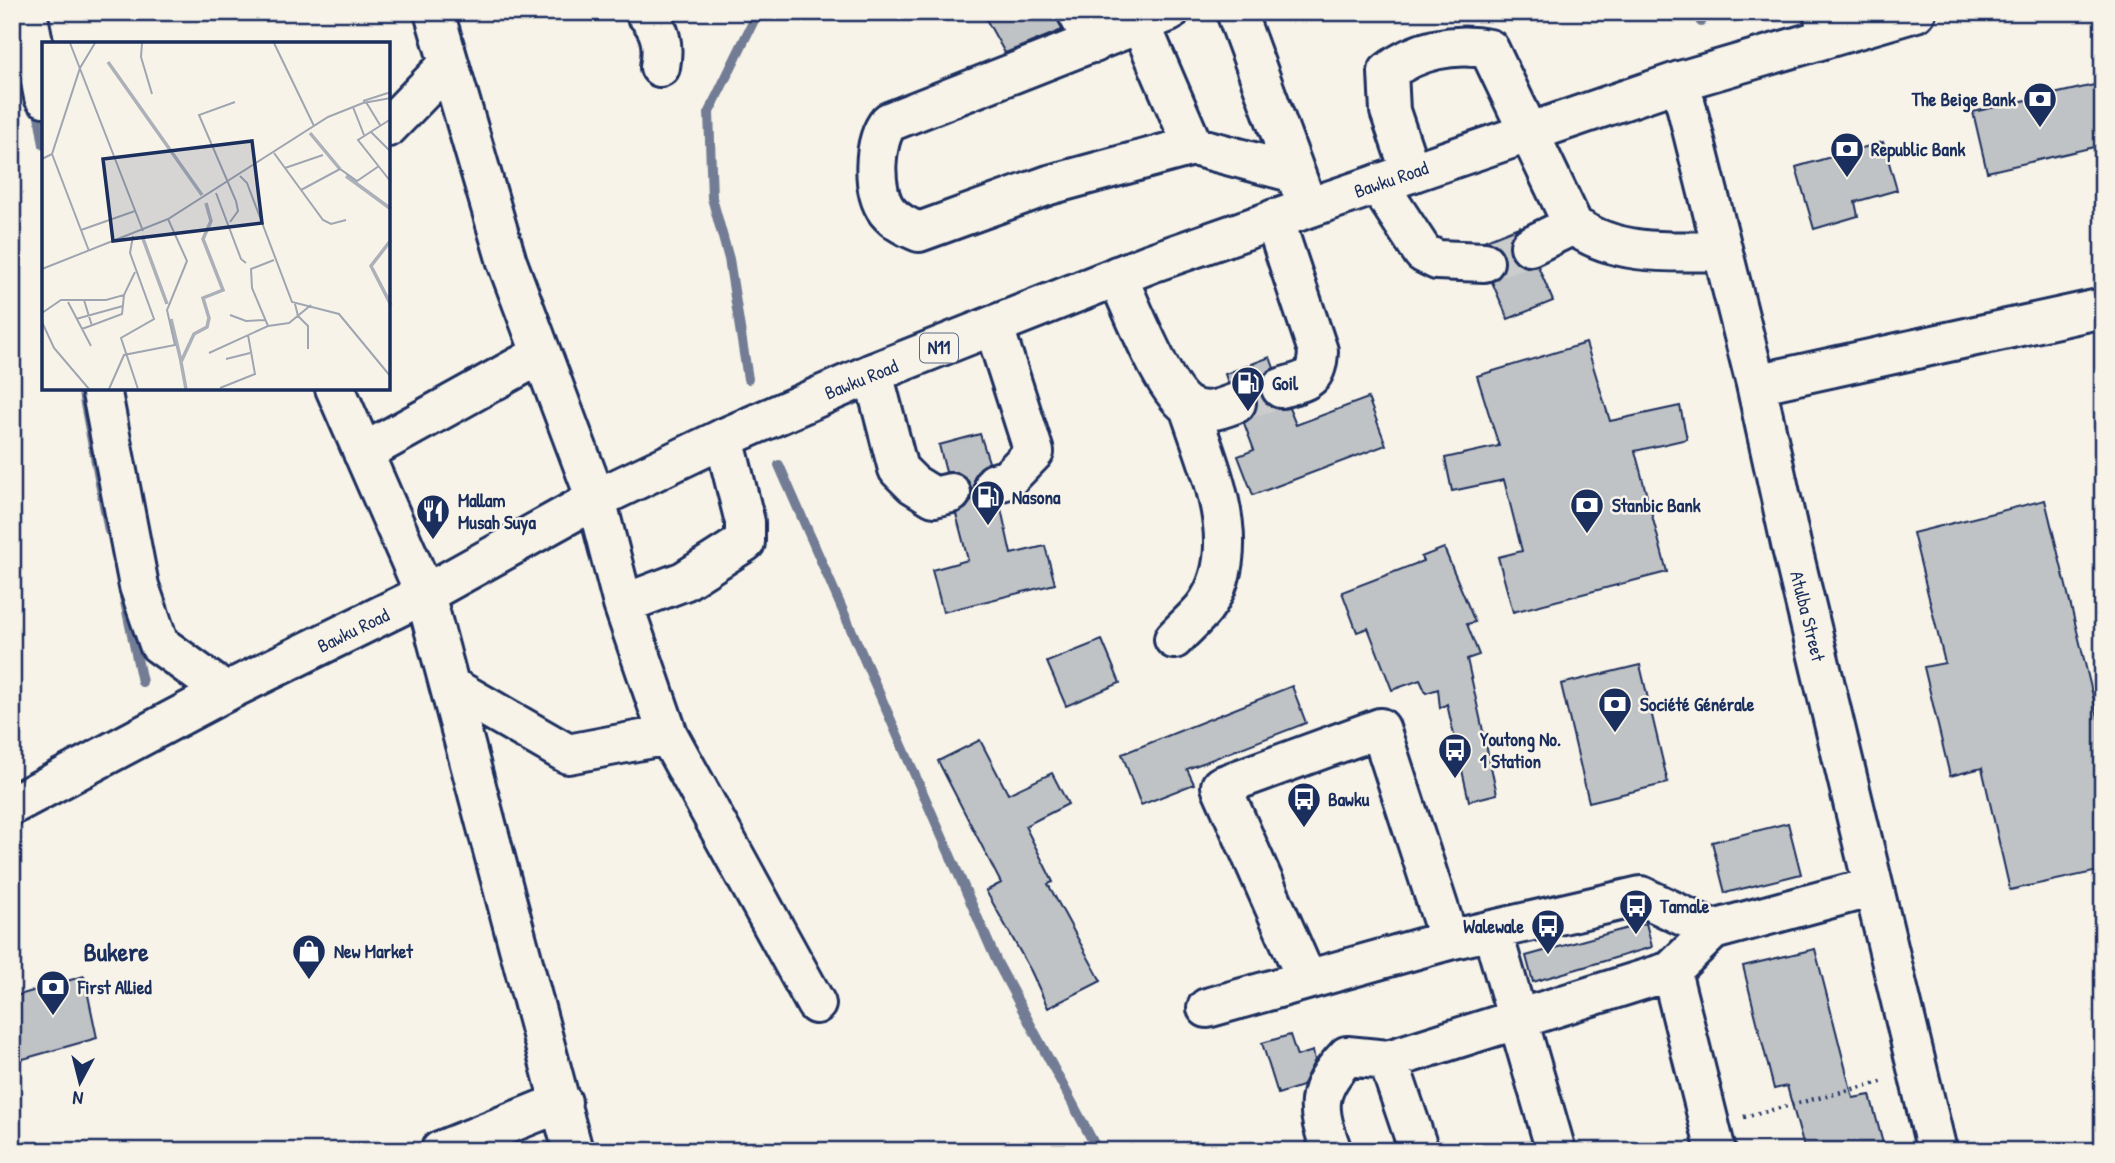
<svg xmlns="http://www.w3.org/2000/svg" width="2115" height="1163" font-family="'Patrick Hand',sans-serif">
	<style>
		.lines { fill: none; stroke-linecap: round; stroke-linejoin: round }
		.stream { stroke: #727c95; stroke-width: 10 }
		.building { fill: #c0c3c5; stroke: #1b2f5e; stroke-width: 2 }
		.minor-tunnel { stroke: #cbcccc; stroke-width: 38; stroke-dasharray: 38 19; stroke-linecap: butt }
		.minor-casing { stroke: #1b2f5e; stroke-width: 44 }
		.highway-casing { stroke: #1b2f5e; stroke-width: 44 }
		.path { stroke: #1b2f5e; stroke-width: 4.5; stroke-dasharray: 2 5; stroke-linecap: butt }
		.minor { stroke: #f7f3e8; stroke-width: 38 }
		.highway { stroke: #f7f3e8; stroke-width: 38 }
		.labels { text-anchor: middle; stroke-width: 5; stroke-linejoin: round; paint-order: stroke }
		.shield { fill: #f7f3e8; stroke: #5d6a87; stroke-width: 2 }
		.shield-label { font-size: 18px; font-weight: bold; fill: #1b2f5e }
		.poi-label { font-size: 19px; font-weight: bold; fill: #1b2f5e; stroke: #f7f3e8; text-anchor: start }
		.street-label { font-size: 19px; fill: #1b2f5e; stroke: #f7f3e8 }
		.district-label { font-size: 26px; font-weight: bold; fill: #1b2f5e; stroke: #f7f3e8 }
		.inset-river { fill: none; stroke: #acb0b9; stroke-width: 3.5 }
		.inset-road { fill: none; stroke: #9fa5b1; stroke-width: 2 }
		.view { fill: #1b2f5e; fill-opacity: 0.15; stroke: #1b2f5e; stroke-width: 3.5 }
		.inset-edge { fill: none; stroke: #1b2f5e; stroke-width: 3.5 }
	</style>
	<rect width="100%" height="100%" fill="#f7f3e8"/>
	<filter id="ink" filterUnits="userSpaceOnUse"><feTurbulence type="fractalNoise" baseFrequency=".0143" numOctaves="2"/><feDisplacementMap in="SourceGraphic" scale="14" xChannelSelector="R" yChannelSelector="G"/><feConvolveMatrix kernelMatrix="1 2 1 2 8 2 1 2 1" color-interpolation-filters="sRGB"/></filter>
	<g filter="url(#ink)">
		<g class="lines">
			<!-- stream -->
			<path class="stream" d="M1695 12 1701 22
				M37 104 44 145
				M748 379 729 259 712 198 709 112 758 12
				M82 388 109 531
				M779 465 997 962 1098 1151
				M124 597 142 682"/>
		</g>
		<!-- building -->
		<path class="building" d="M982 12H1055L1062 30 1005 53Z
			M2103 83V145L1987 172 1973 112Z
			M1883 142 1897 190 1855 202 1858 216 1814 229 1796 167Z
			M1521 226 1512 234 1508 244 1510 255 1518 264 1528 268 1538 266 1553 301 1508 319 1492 282 1503 273 1506 264 1504 253 1496 244 1486 240Z
			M1586 343 1610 421 1680 406 1687 439 1635 451 1667 572 1513 612 1498 557 1522 551 1504 480 1452 491 1445 458 1499 446 1477 376Z
			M1270 357 1274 368 1265 374 1260 384V395L1267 404 1277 409 1289 408 1296 425 1368 398 1386 445 1253 495 1238 456 1254 450 1244 423 1253 416 1258 406 1257 396 1249 386 1239 381 1228 383 1225 374Z
			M980 434 989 462 980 468 974 477V490L981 499 1000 504 1011 554 1045 546 1055 584 943 612 932 570 968 560 956 514 966 508 972 500V489L966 478 957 472H946L939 445Z
			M2045 500 2103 737V870L2010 890 1982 768 1950 776 1924 667 1945 663 1913 533Z
			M1444 548 1475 622 1467 624 1479 655 1467 659 1497 794 1469 801 1447 704 1440 708 1438 689 1426 693 1420 680 1392 690 1368 628 1357 632 1342 592 1423 561 1421 557Z
			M1102 640 1120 683 1066 706 1047 662Z
			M1640 665 1668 783 1589 802 1561 684Z
			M1292 686 1306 723 1187 769 1194 784 1141 805 1122 754Z
			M980 740 1008 794 1052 773 1068 804 1025 826 1053 882 1048 884 1101 981 1048 1008 1031 971 986 891 1001 883 938 761Z
			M1788 823 1801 874 1725 893 1712 842Z
			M1646 923 1652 947 1533 982 1526 956Z
			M1815 949 1853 1098 1870 1095 1885 1151H1805L1787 1086 1774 1089 1743 966Z
			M84 976 97 1038 16 1061 12 1046V997Z
			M1290 1035 1297 1056 1313 1051 1315 1060 1302 1086 1278 1094 1262 1043Z"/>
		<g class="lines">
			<!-- minor-tunnel -->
			<path class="minor-tunnel" d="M1484 262 1530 246
				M1236 403 1281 388"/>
			<!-- minor casing -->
			<g class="minor-casing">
				<path id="minor" d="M27 12 44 97
					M434 12 507 262 596 499 623 604 668 735 816 1004
					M645 12C661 29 664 45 660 67
					M1077 12 1094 43
					M1169 12 889 122C873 141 872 191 887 211 896 222 907 227 919 232L1049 185 1193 146 1295 173
					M1236 12 1301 189
					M1824 12 1826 37
					M1141 25 1193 146
					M1680 81 1756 384 1791 544 1937 1151
					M388 127 448 65
					M1411 173 1390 111 1388 72C1416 50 1454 42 1489 49L1573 225C1616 256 1671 252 1721 251
					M1378 184 1423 253 1437 260 1484 262
					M1274 219 1318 351C1317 381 1306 380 1281 388
					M1530 246 1573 225
					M1117 276C1131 305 1164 394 1190 407 1206 415 1220 409 1236 403
					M994 327 1034 452 1008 479 995 483
					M873 373 898 469 913 484 934 497 951 493
					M1756 384 2103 308
					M101 388 139 586 159 644 225 692
					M335 388 425 594 573 1151
					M363 453 540 355
					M623 604 684 581 745 542V522L724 438
					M1174 639C1183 629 1195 619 1204 608 1248 549 1209 468 1189 407
					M450 686 568 754 668 735
					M1492 930 1556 1151
					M1671 971 1716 1151
					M1306 978 1221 786 1380 728 1449 940
					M1207 1008 1449 940 1641 896 1713 930
					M1388 1060 1419 1151
					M440 1151 562 1102
					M1332 1151C1315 1108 1315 1090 1347 1056L1388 1060 1671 971 1713 930 1873 887"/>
			</g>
			<!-- highway casing -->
			<g class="highway-casing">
				<path id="highway" d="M12 805 225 692 425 594 596 499 724 438 873 373 1151 263 1308 208 1680 81 1916 12"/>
			</g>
			<!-- path -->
			<path class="path" d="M1744 1117 1885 1081"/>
			<!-- minor -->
			<use href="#minor" class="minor"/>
			<!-- highway -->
			<use href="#highway" class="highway"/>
		</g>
	</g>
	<!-- icons -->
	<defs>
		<g id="bank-pin" transform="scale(1.75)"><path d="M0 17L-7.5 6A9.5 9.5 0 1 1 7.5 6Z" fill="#1b2f5e" stroke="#f7f3e8"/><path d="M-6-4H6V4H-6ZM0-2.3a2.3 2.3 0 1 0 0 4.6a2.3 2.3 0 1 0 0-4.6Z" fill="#fff"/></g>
		<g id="fuel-pin" transform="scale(1.75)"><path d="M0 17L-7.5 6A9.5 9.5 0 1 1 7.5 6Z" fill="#1b2f5e" stroke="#f7f3e8"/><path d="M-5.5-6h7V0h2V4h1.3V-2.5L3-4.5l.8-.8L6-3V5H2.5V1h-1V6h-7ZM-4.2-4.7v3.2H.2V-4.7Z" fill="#fff"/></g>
		<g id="restaurant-pin" transform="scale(1.75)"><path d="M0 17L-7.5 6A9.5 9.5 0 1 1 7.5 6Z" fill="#1b2f5e" stroke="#f7f3e8"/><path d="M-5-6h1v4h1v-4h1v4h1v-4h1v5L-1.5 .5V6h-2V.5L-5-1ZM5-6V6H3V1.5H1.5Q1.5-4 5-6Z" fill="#fff"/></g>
		<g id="bus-pin" transform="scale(1.75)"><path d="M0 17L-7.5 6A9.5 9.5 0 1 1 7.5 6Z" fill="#1b2f5e" stroke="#f7f3e8"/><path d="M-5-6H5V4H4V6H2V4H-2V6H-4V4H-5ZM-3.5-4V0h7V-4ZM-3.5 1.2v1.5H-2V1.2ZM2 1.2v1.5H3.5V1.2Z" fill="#fff"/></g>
		<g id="shop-pin" transform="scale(1.75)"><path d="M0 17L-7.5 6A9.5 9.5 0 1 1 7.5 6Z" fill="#1b2f5e" stroke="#f7f3e8"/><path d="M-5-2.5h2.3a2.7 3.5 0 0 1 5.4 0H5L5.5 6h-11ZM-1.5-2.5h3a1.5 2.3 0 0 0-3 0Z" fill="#fff"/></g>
	</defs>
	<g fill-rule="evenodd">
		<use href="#bank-pin" x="2040" y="99"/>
		<use href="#bank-pin" x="1847" y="149"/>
		<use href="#fuel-pin" x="1248" y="383"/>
		<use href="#fuel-pin" x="988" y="497"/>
		<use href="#bank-pin" x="1587" y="505"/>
		<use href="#restaurant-pin" x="433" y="511"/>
		<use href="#bank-pin" x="1615" y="704"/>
		<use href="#bus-pin" x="1455" y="750"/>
		<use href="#bus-pin" x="1304" y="799"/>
		<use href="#bus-pin" x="1636" y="906"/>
		<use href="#bus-pin" x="1548" y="926"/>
		<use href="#shop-pin" x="309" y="951"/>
		<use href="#bank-pin" x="53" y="987"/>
	</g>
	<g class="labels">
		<!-- shield labels -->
		<rect class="shield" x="920" y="333.5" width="38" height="29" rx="5"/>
		<g class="shield-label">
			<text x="939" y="354">N11</text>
		</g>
		<!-- poi labels -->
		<g class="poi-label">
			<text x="2016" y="106" text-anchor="end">The Beige Bank</text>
			<text x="1871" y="156">Republic Bank</text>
			<text x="1272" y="390">Goil</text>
			<text x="1012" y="504">Nasona</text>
			<text x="458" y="507">Mallam<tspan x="458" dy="22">Musah Suya</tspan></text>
			<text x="1612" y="512">Stanbic Bank</text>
			<text x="1640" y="711">Société Générale</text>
			<text x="1480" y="746">Youtong No.<tspan x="1480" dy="22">1 Station</tspan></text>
			<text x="1328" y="806">Bawku</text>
			<text x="1660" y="913">Tamale</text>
			<text x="1524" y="933" text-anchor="end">Walewale</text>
			<text x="334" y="958">New Market</text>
			<text x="78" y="994">First Allied</text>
		</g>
		<!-- street labels -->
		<g class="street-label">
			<text transform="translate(1391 179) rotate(-19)" y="7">Bawku Road</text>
			<text transform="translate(861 379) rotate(-22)" y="7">Bawku Road</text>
			<text transform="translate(1808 616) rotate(76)" y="7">Atulba Street</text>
			<text transform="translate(353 630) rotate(-26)" y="7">Bawku Road</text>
		</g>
		<!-- district labels -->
		<g class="district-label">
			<text x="116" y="961">Bukere</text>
		</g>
	</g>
	<!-- overview -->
	<g transform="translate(42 42)">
		<rect width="348" height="348" fill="#f7f3e8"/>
		<path class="inset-river" d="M66 20 160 153M268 91 298 127M304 134 349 167M100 194 125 262M349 198 329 224 349 263M129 277 139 319M144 347 139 320 152 292 165 285 167 276 161 256 181 248 161 197 169 179 164 161"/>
		<path class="inset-road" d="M28 1 101 189M100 1 99 15 110 52M232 1 272 84M321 59 349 50M324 60 338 83M311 65 322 93M349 77 316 98 349 140M329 90 349 110M232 111 281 178 289 182 304 178M10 112 47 209M0 117 10 112 38 26 53 1M243 126 281 113M198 134 205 141 250 260 297 272 349 335M259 148 298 127 315 139 337 124M174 151 199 217 204 221M188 180 196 169 194 159 157 73 193 60M39 188 93 169M91 194 88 211 112 277 79 296 96 347M0 227 126 177 286 75 321 61 349 56M42 258 50 284M26 260 49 304M253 262 256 274 266 284V307M0 271 19 258H64L82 253 93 230M188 273 204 279 223 278M34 277 81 264M0 280 12 306 47 347M226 284 210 246 209 227 232 218M40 287 80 272 82 253M167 311 226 284 247 281 269 263M184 317 208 311M178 346 213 332 206 293M67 347 82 313 133 303 125 268 145 219 126 177"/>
		<path class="view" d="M210 99 220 181 71 199 61 117Z"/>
		<rect width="348" height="348" class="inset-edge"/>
	</g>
	<!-- margin -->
	<rect width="2115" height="1163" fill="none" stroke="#f7f3e8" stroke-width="42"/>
	<rect x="21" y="21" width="2073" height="1121" fill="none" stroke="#1b2f5e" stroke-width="2.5" filter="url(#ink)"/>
	<!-- north arrow -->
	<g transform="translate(80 1082) rotate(187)" stroke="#f7f3e8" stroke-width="5" paint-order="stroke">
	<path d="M0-5L12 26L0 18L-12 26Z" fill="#1b2f5e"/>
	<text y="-10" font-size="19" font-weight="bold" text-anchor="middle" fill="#1b2f5e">N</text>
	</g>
</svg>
